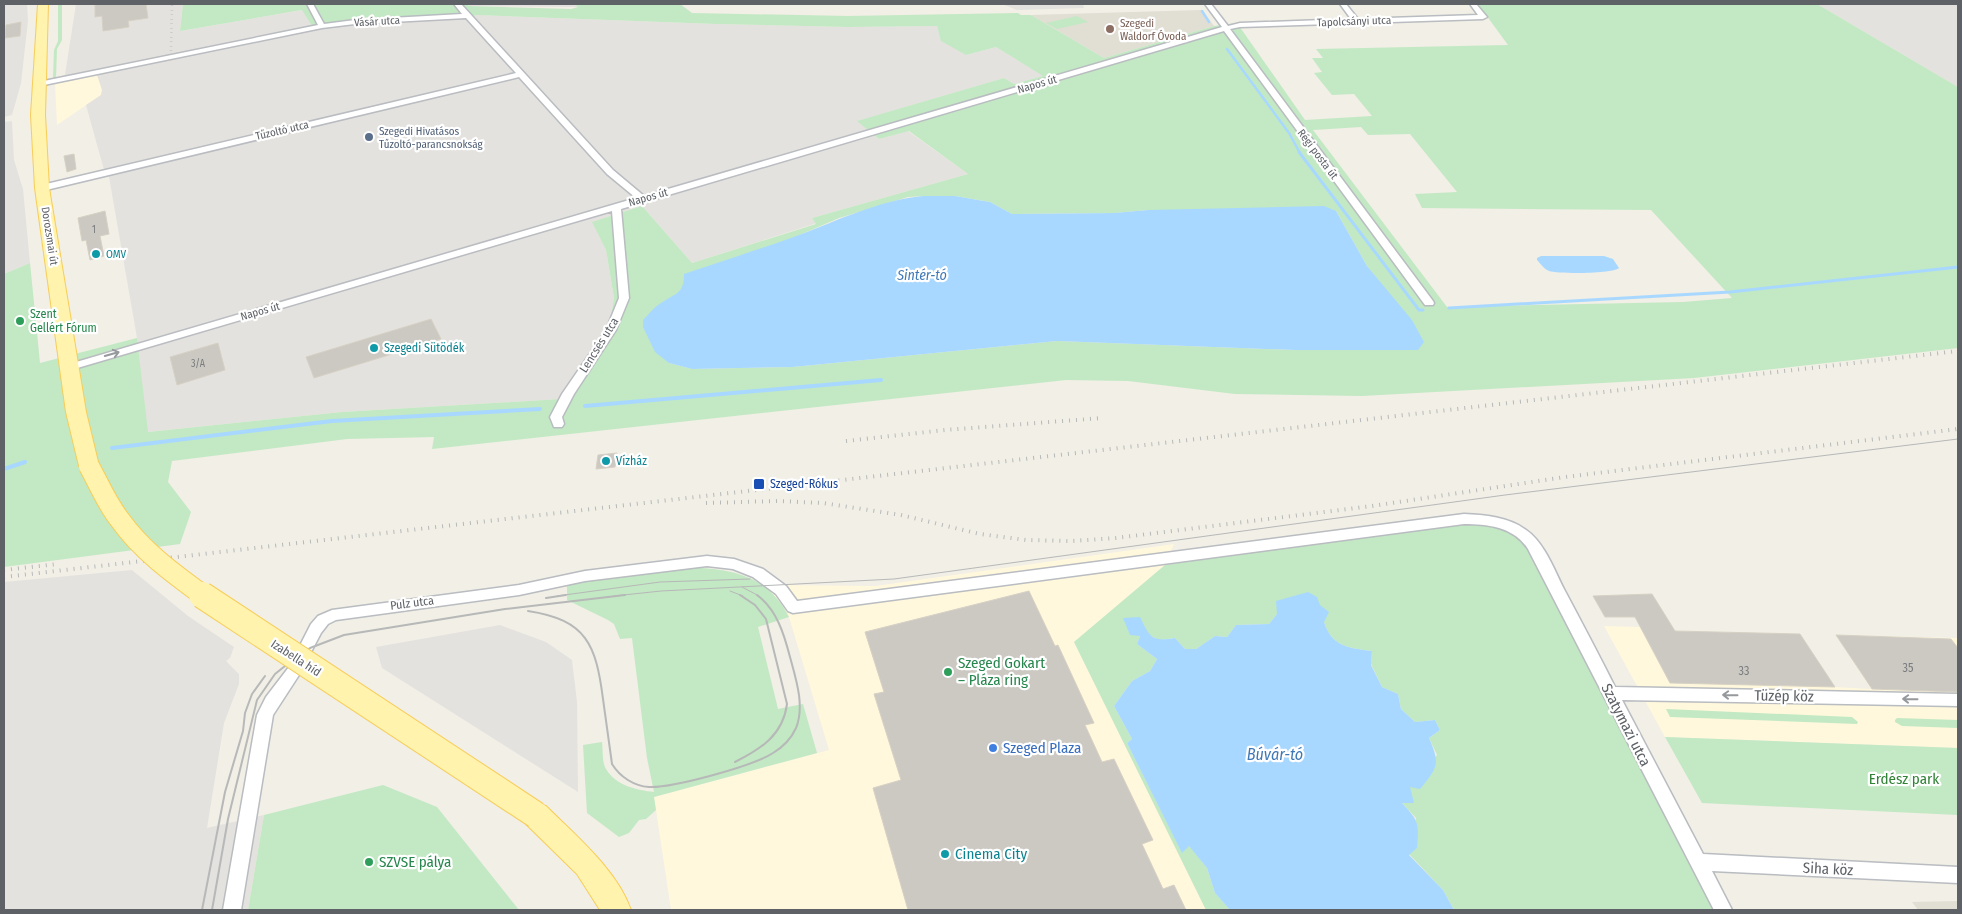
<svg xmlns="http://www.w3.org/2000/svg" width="1962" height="914" font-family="'Fira Sans Condensed',sans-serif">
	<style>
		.commercial { fill: #fff8dd }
		.industrial { fill: #e4e2de }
		.education { fill: #e1ded4 }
		.green { fill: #c2e9c3; fill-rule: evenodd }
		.water { fill: #a8d8ff }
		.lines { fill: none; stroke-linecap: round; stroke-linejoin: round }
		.stream-far2 { stroke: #a8d8ff; stroke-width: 2.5 }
		.stream-far1 { stroke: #a8d8ff; stroke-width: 3 }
		.stream { stroke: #a8d8ff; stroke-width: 4 }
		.building { fill: #ccc9c3; stroke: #d6d1c4 }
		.street-casing { stroke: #b9bcc0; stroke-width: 3 }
		.primary-casing { stroke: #f7cd59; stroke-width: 2 }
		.street { fill: #fff; fill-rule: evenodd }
		.primary { fill: #fff3ad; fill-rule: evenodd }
		.tram-far1 { stroke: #b7b8b8; stroke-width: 1 }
		.tram { stroke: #b7b8b8; stroke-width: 2 }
		.rail-far1 { stroke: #b7b8b8; stroke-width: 2.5; stroke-dasharray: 0.5 4; stroke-linecap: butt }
		.rail { stroke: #b7b8b8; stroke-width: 4; stroke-dasharray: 1 6; stroke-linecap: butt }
		.primary-bridge-far1-casing { stroke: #f7cd59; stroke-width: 22; stroke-linecap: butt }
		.primary-bridge-casing { stroke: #f7cd59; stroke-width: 28; stroke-linecap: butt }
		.primary-bridge-far1 { stroke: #fff3ad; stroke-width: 20 }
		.primary-bridge { stroke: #fff3ad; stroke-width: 26 }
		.oneway { stroke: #96999c }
		.education-dot { fill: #8d6e63; stroke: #fff; stroke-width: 2 }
		.service-dot { fill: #5c6f8a; stroke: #fff; stroke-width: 2 }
		.culture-dot { fill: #0f9aa8; stroke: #fff; stroke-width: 2 }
		.leisure-dot { fill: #2e9e5b; stroke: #fff; stroke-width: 2 }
		.transit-dot { fill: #1a4fb4; stroke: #fff; stroke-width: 2 }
		.shop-dot { fill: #3f7fe0; stroke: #fff; stroke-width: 2 }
		.labels { text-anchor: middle; stroke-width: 4.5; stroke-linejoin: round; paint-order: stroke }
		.number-label { font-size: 10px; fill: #7a7c7e }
		.far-street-label { font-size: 11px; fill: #5e6267; stroke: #fff }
		.far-education-label { font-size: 11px; fill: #785e54; stroke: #fff; text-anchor: start }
		.far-service-label { font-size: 11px; fill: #4e5e75; stroke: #fff; text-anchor: start }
		.far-culture-label { font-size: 11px; fill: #0d838f; stroke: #fff; text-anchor: start }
		.leisure-label { font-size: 12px; fill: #27864d; stroke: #fff; text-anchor: start }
		.street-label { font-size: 12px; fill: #5e6267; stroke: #fff }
		.culture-label { font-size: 12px; fill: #0d838f; stroke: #fff; text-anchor: start }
		.transit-label { font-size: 12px; fill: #164399; stroke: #fff; text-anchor: start }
		.near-number-label { font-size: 12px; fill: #7a7c7e }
		.water-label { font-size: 14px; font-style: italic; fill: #3f78b7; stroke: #fff }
		.near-leisure-label { font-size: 15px; fill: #27864d; stroke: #fff; text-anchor: start }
		.near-street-label { font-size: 15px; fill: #5e6267; stroke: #fff }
		.near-shop-label { font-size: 15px; fill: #366cbe; stroke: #fff; text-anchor: start }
		.near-park-label { font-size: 15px; fill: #308336; stroke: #fff }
		.near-culture-label { font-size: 15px; fill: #0d838f; stroke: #fff; text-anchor: start }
		.near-water-label { font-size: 16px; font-style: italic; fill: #3f78b7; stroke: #fff }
	</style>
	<rect width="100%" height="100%" fill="#f1efe6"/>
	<!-- commercial -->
	<path class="commercial" d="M98 75 102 90 101 95 57 125 55 83Z
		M1174 544 1165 565 1074 642 1206 910H671L654 797 829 750 789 617 783 606 766 587 777 585 875 586Z
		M1604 626 1641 627 1643 630 1800 634 1835 687 1871 689 1836 635 1958 638V748L1665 737Z"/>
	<!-- industrial -->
	<path class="industrial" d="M4 4H27L28 21 21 83 12 115 4 117Z
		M76 4H183L180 31 303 10 335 25 463 18 477 15 716 24 848 27 937 26 939 33 966 55 996 47 1044 76 1014 84 1004 78 858 121 879 139 908 131 968 174 812 218 817 223 692 263 642 206 593 222 606 250 614 298 610 323 562 399 342 412 147 432 137 338 109 177 104 170 86 105 101 95 102 90 97 75 64 81Z
		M467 4H574L578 7 469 6Z
		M1002 4H1083L1084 8 1017 10Z
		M1817 4H1958V87L1941 77Z
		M12 121 14 160 23 189 30 263 4 274V122Z
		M132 570 188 616 234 647 230 658 226 661 239 674V684L224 723 207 828 264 815 248 910H4V582Z
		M500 625 546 642 572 660 577 702 578 792 382 668 376 647Z"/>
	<!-- education -->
	<path class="education" d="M1202 10 1214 26 1104 58 1031 15Z
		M1958 901V910H1918L1912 902Z"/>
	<!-- green -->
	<path class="green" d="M58 4H62V40L57 49 56 78H53L54 50 58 41Z
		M183 4H467L469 6 571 9 578 7 574 4H680L692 13 848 16 1018 13 1021 15H1031L1104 58 1214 26 1237 23 1305 120 1372 116 1354 94 1332 95 1314 73 1322 72 1312 58H1323L1316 49 1508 45 1478 4H1817L1958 87V348L1694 378 1362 396 1235 394 1128 381 1066 380 432 449 434 437 347 439 172 461 168 482 191 512 180 544 4 567V274L30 263 40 363 137 338 148 432 342 412 561 399 610 323 614 298 606 250 592 222 642 206 692 263 816 224 812 218 968 174 909 131 879 139 857 121 1004 78 1014 84 1043 76 996 47 966 55 941 41 937 26 848 27 716 24 477 15 463 18 375 22 314 29 302 10 180 31ZM1361 127 1368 135 1410 134 1457 192 1415 194 1422 208 1651 210 1732 298 1683 302 1447 307 1313 130ZM923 196H955L990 202 1012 214 1114 213 1148 210 1336 211 1367 266 1387 292 1418 350H1295L1057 341 793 367 692 369 669 363 671 297 676 296 684 285 839 218 908 197Z
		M1077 16 1088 22 1057 29 1046 23Z
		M1464 519 1522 534 1723 910H1454L1443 890 1409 854 1416 818 1402 803 1410 786 1437 755 1429 738 1440 730 1435 720 1415 722 1401 709 1398 694 1382 687 1371 664 1372 651C1349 648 1332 647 1324 622L1277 614 1269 624 1236 625 1227 637 1215 636 1196 649H1185L1175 638 1159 640 1149 635 1140 636 1137 644 1157 659 1150 671 1132 681 1114 706 1132 739 1127 743 1182 852 1189 845 1207 868 1215 893 1230 910H1206L1074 642 1165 565Z
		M686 567C731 569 767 574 789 617L758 627 778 709 803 704 817 753 654 797 656 810 646 819 639 820 629 833 619 837 587 813 583 745 602 742C603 750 602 763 606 769 616 786 637 790 654 792L647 758 632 638 620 639 614 624 608 620 567 600V584Z
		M1666 709 1852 717 1858 722 1857 724 1670 717Z
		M1897 718 1958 720V728L1902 726 1895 722V720Z
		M1665 737 1958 748V815L1702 803Z
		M383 785 437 807 519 910H248L264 815Z"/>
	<!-- water -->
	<path class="water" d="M923 196H955L978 200 990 202 1012 214 1114 213 1148 210 1324 206 1336 211 1367 266 1412 320 1424 342 1418 350H1295L1057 341 793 367 692 369 669 363 655 352 643 327V320C649 314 654 307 661 303 676 293 684 294 684 274 722 261 761 249 799 235 839 220 880 200 923 196Z
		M1541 256H1604L1613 259 1619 268C1612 274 1559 274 1549 271 1544 269 1541 264 1537 260V258Z
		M1308 592 1317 597 1320 605 1329 612 1324 622C1332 647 1349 648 1372 651L1371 665 1382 687 1398 694 1401 709 1415 722 1435 720 1440 730 1429 738C1441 765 1437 768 1420 789L1410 787 1414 803H1402C1419 821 1419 823 1417 848L1409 855 1443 890 1454 910H1230L1215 893 1207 868 1189 846 1182 853 1127 743 1132 739 1114 706 1132 681 1150 671 1157 659 1137 644 1140 636 1130 635 1123 618 1140 617C1150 637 1151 642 1175 638L1185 649H1196L1215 636 1227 637 1236 625 1269 624 1277 614 1276 601Z"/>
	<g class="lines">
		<!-- stream-far2 -->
		<path class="stream-far2" d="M1202 11 1209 22
			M1227 49 1289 133 1300 153"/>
		<!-- stream-far1 -->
		<path class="stream-far1" d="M1299 152 1419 310H1423
			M1449 308 1730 292 1958 267"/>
		<!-- stream -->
		<path class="stream" d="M585 406 881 380
			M112 448 332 421 540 409
			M4 469 25 462"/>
	</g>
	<!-- building -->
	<path class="building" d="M95 4H146L148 18 128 21 129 27 103 31 102 16 95 17Z
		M21 22 20 36 5 38 6 25Z
		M74 154 76 169 67 172 64 156Z
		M105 211 109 234 100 236 104 256 90 260 86 240 82 241 78 218Z
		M431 319 441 339 314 378 306 357Z
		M218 343 225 370 177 385 170 357Z
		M617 453 615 467 596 469 598 455Z
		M1029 591 1055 646 1058 645 1094 723 1085 725 1102 762 1114 759 1153 840 1142 844 1163 889 1174 885 1186 910H908L873 788 901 780 874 694 884 692 865 632Z
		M1652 594 1675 631 1800 634 1835 687 1670 683 1635 617H1605L1593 596Z
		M1836 635 1951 639 1958 648V692L1872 689Z"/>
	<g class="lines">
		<!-- street casing -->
		<g class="street-casing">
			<path id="street" d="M307 4H313L324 24 355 20 462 14 454 4H461L613 170 644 196 1222 27 1205 4H1211L1228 26 1240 23 1351 19 1340 4H1346L1358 19 1478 15 1470 4H1476L1487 17 1483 19 1240 27 1230 29 1433 301 1434 303 1433 305H1425L1224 31 621 209 629 298 616 330 574 394 562 417 564 424 562 427H554L550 417 562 394 606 330 619 298 612 211 74 369H66L64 367 66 365 636 198 607 174 519 77 42 191 37 188 42 185 516 73 466 18 355 24 322 28 39 86 35 84 39 82 318 25Z
				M1464 514C1485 515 1509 517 1526 530 1545 543 1555 572 1565 591 1582 623 1599 655 1615 687L1958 694V706L1622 700 1703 854 1958 867V883L1712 871 1732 910H1714L1528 549C1514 527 1488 524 1464 524L793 613 788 611 776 594 753 577 733 569 707 566 585 581 519 595 336 620 328 624 321 633 299 675 273 715 241 910H223L257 715 266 697 289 667 311 624 318 616 332 610 519 585 585 571 707 556 734 559 763 569 786 586 797 601Z"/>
		</g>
		<!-- primary casing -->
		<g class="primary-casing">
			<path id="primary" d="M38 4H48L45 115 49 188 86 412 99 466 96 471 89 473 82 471 79 466 66 412 35 188 31 115Z
				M536 803 546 806C576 836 617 870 631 910H600L577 874 526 824 522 815 526 806Z"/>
		</g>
		<!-- street -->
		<use href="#street" class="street"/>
		<!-- primary -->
		<use href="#primary" class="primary"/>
		<!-- tram-far1 -->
		<path class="tram-far1" d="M742 587 759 596
			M730 591 743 596
			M557 596 660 582 750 579
			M614 596 661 591 894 579 1505 495 1958 439"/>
		<!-- tram -->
		<path class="tram" d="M546 598 566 595
			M528 611C587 620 596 645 603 699 606 721 609 742 612 764 620 777 634 786 649 787 673 788 753 766 773 753 783 747 791 739 796 728 805 706 796 679 790 657 784 634 777 610 757 595
			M735 762C761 749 783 735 787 704L766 619 755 605 740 595
			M202 910 225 792 243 731 245 713 252 694 265 676
			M212 910 228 819 257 700 275 674 290 662 310 648 344 635 505 609 625 595"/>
		<!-- rail-far1 -->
		<path class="rail-far1" d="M171 51 172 4"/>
		<!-- rail -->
		<path class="rail" d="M846 441 945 430 1102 418
			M706 503 777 501 823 503 901 515 980 534 1026 540 1072 541 1116 538 1372 506 1565 477 1958 429
			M4 570 58 564
			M4 577 1958 351"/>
		<!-- primary-bridge-far1 casing -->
		<g class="primary-bridge-far1-casing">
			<path id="primary-bridge-far1" d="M89 466C99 484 107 504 120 520 142 551 174 574 204 596"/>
		</g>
		<!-- primary-bridge casing -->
		<g class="primary-bridge-casing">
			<path id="primary-bridge" d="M202 595 536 815"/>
		</g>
		<!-- primary-bridge-far1 -->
		<use href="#primary-bridge-far1" class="primary-bridge-far1"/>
		<!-- primary-bridge -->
		<use href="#primary-bridge" class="primary-bridge"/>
	</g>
	<!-- one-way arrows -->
	<defs><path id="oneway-shaft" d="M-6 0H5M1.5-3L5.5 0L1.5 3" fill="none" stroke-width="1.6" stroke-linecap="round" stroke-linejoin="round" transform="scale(1.25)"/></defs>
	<g class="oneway">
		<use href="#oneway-shaft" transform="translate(112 354) rotate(-16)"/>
		<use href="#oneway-shaft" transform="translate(1730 695) rotate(-179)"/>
		<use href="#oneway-shaft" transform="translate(1910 699) rotate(-179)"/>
	</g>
	<!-- markers -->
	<circle class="education-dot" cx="1110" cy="29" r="5"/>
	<circle class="service-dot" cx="369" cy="137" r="5"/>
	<g class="culture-dot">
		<circle cx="96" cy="254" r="5"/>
		<circle cx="374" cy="348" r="5"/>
		<circle cx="606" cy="461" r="5"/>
		<circle cx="945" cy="854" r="5"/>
	</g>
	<g class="leisure-dot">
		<circle cx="20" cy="321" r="5"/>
		<circle cx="948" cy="672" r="5"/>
		<circle cx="369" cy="862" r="5"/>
	</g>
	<rect class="transit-dot" x="753" y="478" width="12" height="12" rx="2.5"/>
	<circle class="shop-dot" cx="993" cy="748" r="5"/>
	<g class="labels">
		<!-- number labels -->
		<g class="number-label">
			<text x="94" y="233">1</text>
			<text x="198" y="367">3/A</text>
		</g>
		<!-- far-street labels -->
		<g class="far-street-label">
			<text transform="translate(377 21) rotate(-3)" y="4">Vásár utca</text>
			<text transform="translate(1354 21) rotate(-2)" y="4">Tapolcsányi utca</text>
			<text transform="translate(1037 84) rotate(-16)" y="4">Napos út</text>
			<text transform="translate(282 130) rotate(-13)" y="4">Tűzoltó utca</text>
			<text transform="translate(1318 154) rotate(53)" y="4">Régi posta út</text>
			<text transform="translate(648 197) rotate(-16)" y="4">Napos út</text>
			<text transform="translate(50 236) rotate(81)" y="4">Dorozsmai út</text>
			<text transform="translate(260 311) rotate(-16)" y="4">Napos út</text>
		</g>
		<!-- far-education labels -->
		<g class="far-education-label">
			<text x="1120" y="27">Szegedi<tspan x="1120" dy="13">Waldorf Óvoda</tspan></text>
		</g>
		<!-- far-service labels -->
		<g class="far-service-label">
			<text x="379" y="135">Szegedi Hivatásos<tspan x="379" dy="13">Tűzoltó-parancsnokság</tspan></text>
		</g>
		<!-- far-culture labels -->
		<g class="far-culture-label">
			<text x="106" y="258">OMV</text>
		</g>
		<!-- leisure labels -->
		<g class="leisure-label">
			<text x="30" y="318">Szent<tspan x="30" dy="14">Gellért Fórum</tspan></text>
		</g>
		<!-- street labels -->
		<g class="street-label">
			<text transform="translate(599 345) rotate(-58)" y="4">Lencsés utca</text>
			<text transform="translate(412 603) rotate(-7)" y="4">Pulz utca</text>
			<text transform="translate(296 658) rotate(33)" y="4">Izabella híd</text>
		</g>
		<!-- culture labels -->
		<g class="culture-label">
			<text x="384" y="352">Szegedi Sütödék</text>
			<text x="616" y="465">Vízház</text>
		</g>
		<!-- transit labels -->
		<g class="transit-label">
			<text x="770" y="488">Szeged-Rókus</text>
		</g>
		<!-- near-number labels -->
		<g class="near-number-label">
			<text x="1908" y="672">35</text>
			<text x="1744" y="675">33</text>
		</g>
		<!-- water labels -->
		<g class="water-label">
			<text x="922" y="280">Sintér-tó</text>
		</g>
		<!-- near-leisure labels -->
		<g class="near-leisure-label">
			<text x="958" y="668">Szeged Gokart<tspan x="958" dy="17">– Pláza ring</tspan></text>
			<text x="379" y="867">SZVSE pálya</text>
		</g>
		<!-- near-street labels -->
		<g class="near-street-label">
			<text transform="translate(1784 696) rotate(1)" y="5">Tüzép köz</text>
			<text transform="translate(1626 725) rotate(63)" y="5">Szatymazi utca</text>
			<text transform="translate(1828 869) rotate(3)" y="5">Siha köz</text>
		</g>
		<!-- near-shop labels -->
		<g class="near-shop-label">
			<text x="1003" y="753">Szeged Plaza</text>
		</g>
		<!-- near-park labels -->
		<g class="near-park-label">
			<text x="1904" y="784">Erdész park</text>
		</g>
		<!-- near-culture labels -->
		<g class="near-culture-label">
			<text x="955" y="859">Cinema City</text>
		</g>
		<!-- near-water labels -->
		<g class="near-water-label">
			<text x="1275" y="760">Búvár-tó</text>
		</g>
	</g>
	<!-- border -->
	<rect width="1962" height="914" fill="none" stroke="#5e6267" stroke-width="10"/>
</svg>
